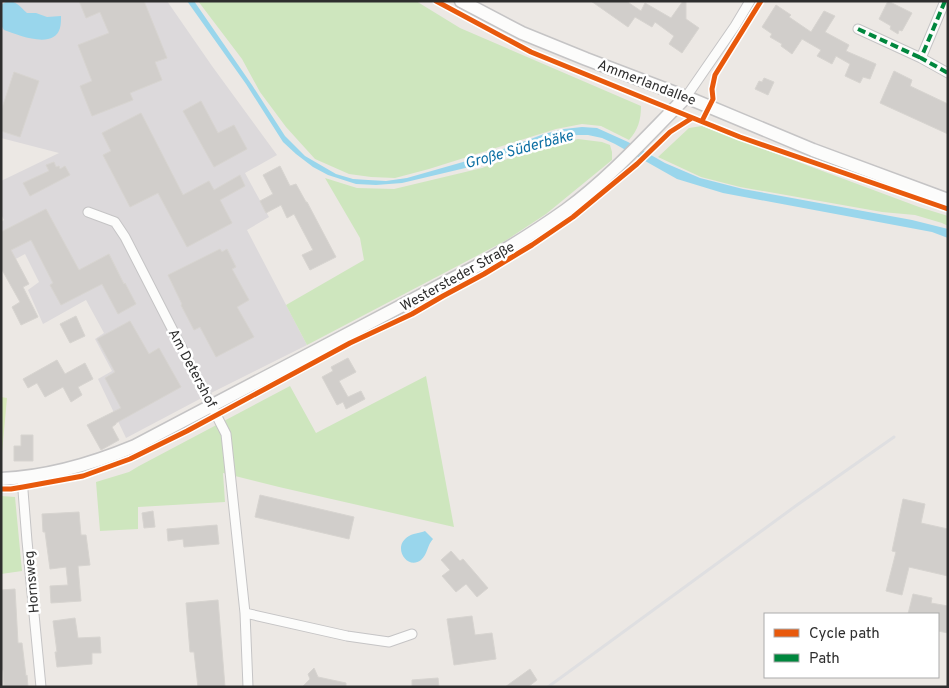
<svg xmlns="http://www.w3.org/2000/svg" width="949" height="688" font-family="Overpass,sans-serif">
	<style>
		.industrial { fill: #dcd9db }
		.green { fill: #cee6be }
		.pitch { fill: #d9eabb }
		.water { fill: #99d6ec }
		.building { fill: #d1cecb; stroke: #d7d4d0 }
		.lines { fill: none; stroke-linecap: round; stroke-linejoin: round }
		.minor-casing { stroke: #c5c4c5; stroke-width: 11 }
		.secondary-casing { stroke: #c5c4c5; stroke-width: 15 }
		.minor { stroke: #fcfcfb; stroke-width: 9 }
		.secondary { stroke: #fcfcfb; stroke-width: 12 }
		.rail { stroke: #dfdfe1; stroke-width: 3 }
		.quiet { stroke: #00873e; stroke-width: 4; stroke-dasharray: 8 4; stroke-linecap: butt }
		.cycleway-casing { stroke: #fff; stroke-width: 8 }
		.cycleway { stroke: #e8590c; stroke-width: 5 }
		.labels { text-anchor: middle; stroke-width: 5; stroke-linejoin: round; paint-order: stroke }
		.street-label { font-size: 14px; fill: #2e2e2e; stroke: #fff }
		.water-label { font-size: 15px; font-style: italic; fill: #0d6fa3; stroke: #fff }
	</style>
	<rect width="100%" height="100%" fill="#ece8e4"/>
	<!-- industrial -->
	<path class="industrial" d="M1 1H167L212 66 277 155 245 173 269 217 247 230 307 345 213 392 126 438 98 379 112 371 95 339 104 333 86 300 43 324 28 290 39 282 25 254 1 267V222L4 220 1 214V181L59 153 1 138Z"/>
	<!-- green -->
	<path class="green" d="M198 1H416L460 28 641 106C641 120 638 130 629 140L601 126 582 124 556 129 429 169 395 178 371 177 349 174 315 159 286 127 260 92 242 59Z
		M702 126 919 207 948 216V226L942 223 915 215 882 212 740 187 701 177 658 157 689 128Z
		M578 139 602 142 610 145 612 152V160L546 214 505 241 307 345 286 305 364 260 360 238 325 178 357 188 394 189 482 168 543 146Z
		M426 376 454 527 279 487 223 473 225 502 138 507V529L100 531 96 482 129 472 139 466 290 386 316 433Z
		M1 496 15 497 22 571 1 574Z"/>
	<!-- pitch -->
	<path class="pitch" d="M1 397 7 398 1 464Z"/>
	<!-- water -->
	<path class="water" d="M7 1C17 1 20 7 27 13H36L47 17 61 16C61 20 61 24 60 28 54 50 18 35 4 30L1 25V5Z
		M187 1H194L252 85 285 136 305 156 336 174 353 179 368 180 386 181 407 178 463 162 512 146 544 134 564 129 582 127 597 128 628 142 665 163 700 178 743 189 912 220 948 229V238L932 232 723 193 677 179 615 144 602 138 588 135H577L561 138 478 165 402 183 376 185 356 184 328 175 313 167 296 154 283 142 246 84Z
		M425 531 433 539C427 545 428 554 421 560 407 571 391 546 409 536 414 533 420 533 425 531Z"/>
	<!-- building -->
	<path class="building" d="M79 1H144L167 58 155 62 162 80 130 93 133 100 92 116 80 86 92 81 78 45 109 33 100 12 86 18Z
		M591 1H626L641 11 645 3 671 18 683 1H686V19L699 28 682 53 669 44 674 36 655 22 652 27 635 17 628 27Z
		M888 1 912 13 902 31 899 30 898 34 890 29 891 26 879 19Z
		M776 5 791 15 789 17 811 32 824 11 835 16 825 32 849 45 846 51 876 64 870 79 863 77 860 83 845 76 850 64 836 56 832 64 817 56 821 50 802 39 792 54 781 46 782 44 770 37 772 34 762 27Z
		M894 71 912 80 910 86 948 104V134L880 103Z
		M14 72 39 81 20 137 1 131V111Z
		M764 78 774 82 768 95 755 89 759 81 762 82Z
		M201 101 218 133 234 125 247 149 214 167 183 111Z
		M141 113 183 195 209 181 214 190 240 175 245 186 220 200 232 223 187 247 158 193 130 207 103 155 111 151 102 133Z
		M54 162 56 167 59 166 60 169 65 166 70 175 30 196 23 183 49 171 46 165Z
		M280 166 290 186 296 184 306 202H307L336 257 310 270 302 255 313 250 294 214 287 218 281 205 266 213 260 201 273 194 263 175Z
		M46 209 79 270 109 254 124 284 125 283 136 304 118 314 102 284 61 305 50 285 53 283 31 240 11 250 29 284 23 287 38 317 21 325 12 307 20 302 1 268V232Z
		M220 249 222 252 227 249 236 267 232 269 249 300 237 307 254 337 216 357 200 327 194 330 181 305 182 304 168 275Z
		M76 316 85 336 70 343 60 324Z
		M130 321 149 354 159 348 181 387 116 423V424L112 427 119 440 101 450 87 425 121 408 105 378 115 372 97 339Z
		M348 358 356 372 339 381 348 397 361 391 365 399 346 409 343 402 337 405 322 377 333 371 331 367Z
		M57 360 65 374 85 363 93 379 78 387 82 395 71 402 63 387 45 397 37 383 28 388 23 379Z
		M21 435H33V461H14V446H21Z
		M260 495 354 517 349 539 255 517Z
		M903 499 925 504 921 523 948 529V576L909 567 902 595 886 591 896 552 892 551Z
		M153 511 155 527 144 528 142 513Z
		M79 512 81 535H86L90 565 78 566 81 601 51 603 50 586 68 585 66 567 50 569 45 532H43L42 514Z
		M217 525 219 544 184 547 183 539 168 541 167 529Z
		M451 551 460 561 463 559 488 588 477 597 466 584 456 592 442 576 450 570 441 560Z
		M15 589 18 643H22L26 676 27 675 28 687H4L3 670H1V590Z
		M913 594 932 598 931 603 948 606V633L938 631V614H908Z
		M218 600 225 687H198L194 652H190L186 603Z
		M472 616 475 635 492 633 496 659 454 665 447 619Z
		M75 618 78 638 100 637 101 653H92V664L57 667 55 652H57L53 621Z
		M314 668 318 677 346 683V687H302L310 679 308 674Z
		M530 669 537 680 528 687H505Z
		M438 678 439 687H412V680Z"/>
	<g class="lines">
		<!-- minor casing -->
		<g class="minor-casing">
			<path id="minor" d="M945 1 921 58 948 73
				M858 29 921 58
				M686 97 735 26 750 1
				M88 212 115 222 125 237 226 434 245 613 248 687
				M22 478 27 541 41 687
				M245 613 347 636 389 642 412 634"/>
		</g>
		<!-- secondary casing -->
		<g class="secondary-casing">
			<path id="secondary" d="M461 1 522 33 586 59 686 97 813 150 948 200
				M1 479C48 477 92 464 135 446L479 265C509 248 538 230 566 210 611 177 647 136 686 97"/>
		</g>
		<!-- minor -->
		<use href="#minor" class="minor"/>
		<!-- secondary -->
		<use href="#secondary" class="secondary"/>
		<!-- rail -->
		<path class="rail" d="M548 687 797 505 894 437"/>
		<!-- quiet -->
		<path class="quiet" d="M945 1 921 58 948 73
			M858 29 921 58"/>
		<!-- cycleway casing -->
		<g class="cycleway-casing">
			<path id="cycleway" d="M436 1 531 52 651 101 740 137 948 209
				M702 121 713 99 712 89 715 75 761 1
				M1 489H11L23 487 83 476 130 459 187 431 350 343 412 314 443 296 484 274 532 245 573 217 637 164 670 132 692 118"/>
		</g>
		<!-- cycleway -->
		<use href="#cycleway" class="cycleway"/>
	</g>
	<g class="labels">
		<!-- street labels -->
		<g class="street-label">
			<text transform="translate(647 82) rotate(21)" y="5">Ammerlandallee</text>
			<text transform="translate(457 276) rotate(-29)" y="5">Westersteder Straße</text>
			<text transform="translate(193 368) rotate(62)" y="5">Am Detershof</text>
			<text transform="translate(31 582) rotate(-95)" y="5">Hornsweg</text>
		</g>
		<!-- water labels -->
		<g class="water-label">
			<text transform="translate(519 149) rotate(-15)" y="5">Große Süderbäke</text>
		</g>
	</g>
	<!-- border -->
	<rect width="949" height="688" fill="none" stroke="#2e2e2e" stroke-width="5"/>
	<!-- legend -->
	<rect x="764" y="613" width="175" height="65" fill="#ffffff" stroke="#ababab"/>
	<rect x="774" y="629" width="25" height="8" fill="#e8590c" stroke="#ababab"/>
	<text x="809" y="638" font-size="15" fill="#2e2e2e">Cycle path</text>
	<rect x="774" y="654" width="25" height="8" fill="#00873e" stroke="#ababab"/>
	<text x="809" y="663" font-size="15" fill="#2e2e2e">Path</text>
</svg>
